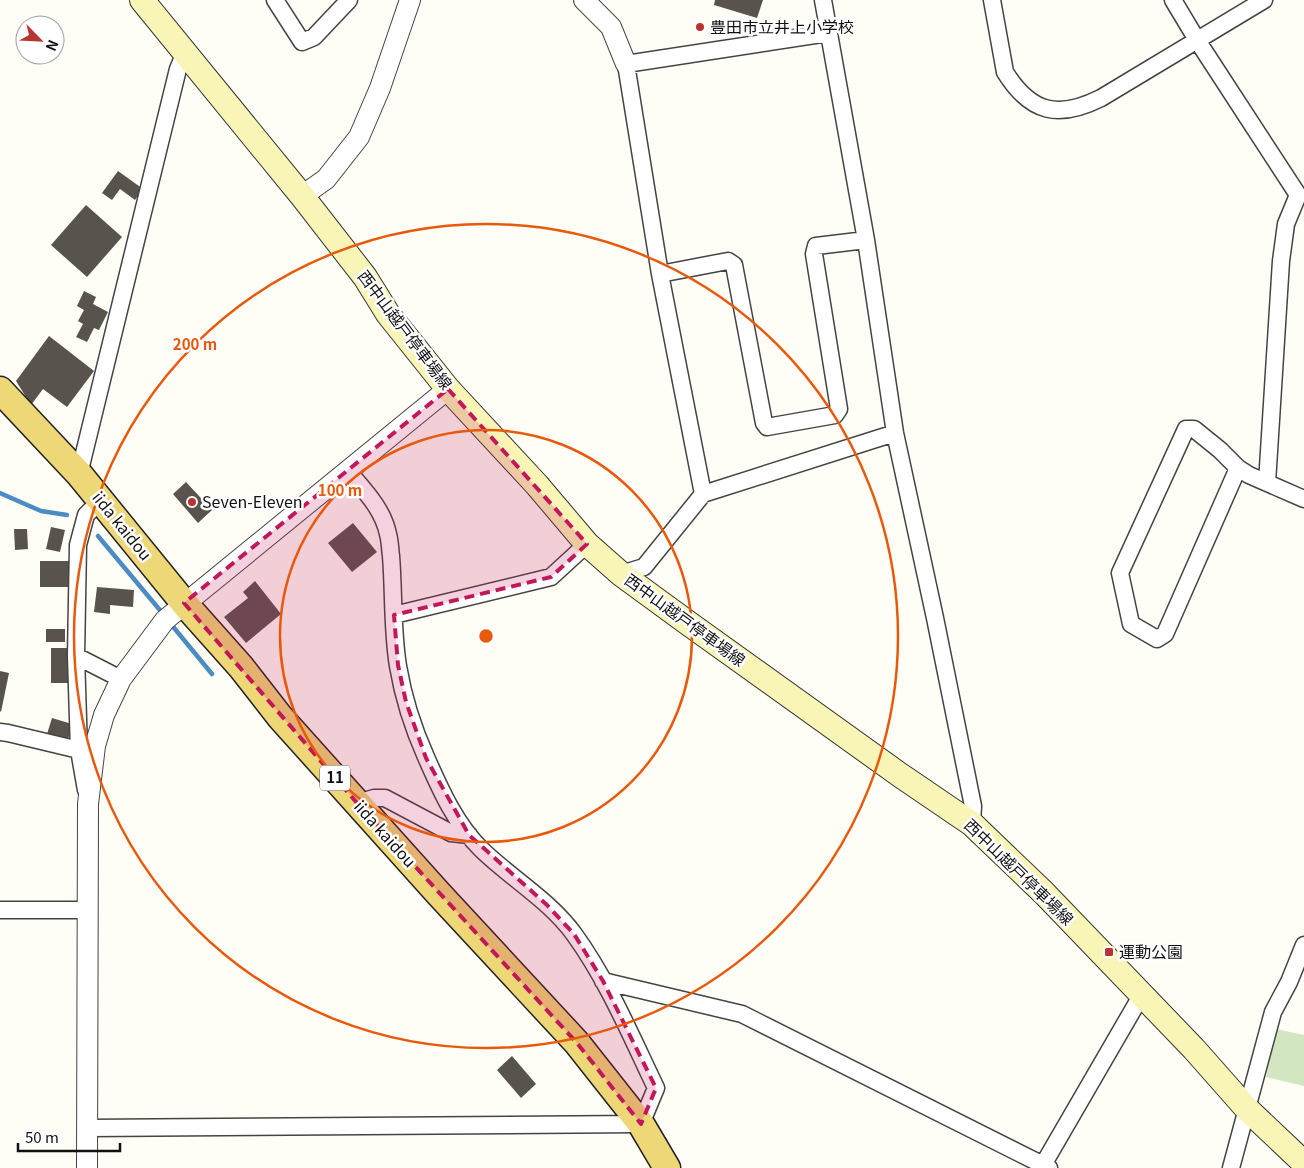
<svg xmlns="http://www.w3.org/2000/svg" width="1304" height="1168" font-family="Georgia,'Noto Sans JP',serif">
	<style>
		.green { fill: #d2e7c1 }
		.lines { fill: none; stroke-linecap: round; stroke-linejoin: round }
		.stream { stroke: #4b8cc3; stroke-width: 4.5 }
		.building { fill: #59534e }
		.minor-casing { stroke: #444; stroke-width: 19 }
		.tertiary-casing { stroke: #444; stroke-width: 22 }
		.secondary-casing { stroke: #333; stroke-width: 26 }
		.primary-casing { stroke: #222; stroke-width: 29 }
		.minor { stroke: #fff; stroke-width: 16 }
		.tertiary { stroke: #fff; stroke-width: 20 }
		.secondary { stroke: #f8f5b6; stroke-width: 24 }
		.primary { stroke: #edd777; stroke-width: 26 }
		.marked { fill: #c2185b; fill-opacity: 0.2; stroke: #c2185b; stroke-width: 4; stroke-dasharray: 10 6; stroke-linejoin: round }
		.ring { fill: none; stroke: #e8590c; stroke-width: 2.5 }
		.poi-dot { fill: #b73433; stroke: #fff; stroke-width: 2 }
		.labels { text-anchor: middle; stroke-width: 5; stroke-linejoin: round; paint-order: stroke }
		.shield { fill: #fff; stroke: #585858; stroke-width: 1 }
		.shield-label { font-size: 15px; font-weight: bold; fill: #111 }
		.poi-label { font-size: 16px; fill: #111; stroke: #fff; text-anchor: start }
		.street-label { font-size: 16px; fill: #111; stroke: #fff }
		.centre { fill: #e8590c; stroke: #fff; stroke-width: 2.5 }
		.ring-label { font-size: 15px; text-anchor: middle; font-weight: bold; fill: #e8590c; stroke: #fff; stroke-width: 5; stroke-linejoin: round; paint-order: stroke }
	</style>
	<rect width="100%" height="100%" fill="#fefdf6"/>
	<!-- green -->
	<path class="green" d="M1276 1029 1304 1035V1086L1266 1077Z"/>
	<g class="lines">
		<!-- stream -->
		<path class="stream" d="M0 493 41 511 67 515
			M98 536 164 615
			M170 623 212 674"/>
	</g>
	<!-- building -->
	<path class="building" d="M715 0H763L757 18 714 5Z
		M118 171 143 189 135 200 120 189 112 200 102 193Z
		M86 205 122 237 87 277 51 245Z
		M84 291 96 297 93 304 108 312 99 330 94 328 87 342 76 337 83 324 78 321 84 310 77 306Z
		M49 336 94 371 67 407 43 389 31 405 16 381Z
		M186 482 212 510 198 523 173 494Z
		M353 523 377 552 352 572 328 543Z
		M51 527 65 530 60 552 46 549Z
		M14 529H27L28 549 15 550Z
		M40 561H74L73 587H40Z
		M255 581 281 614 246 643 224 617 248 598 243 592Z
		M97 587 134 590 133 607 110 605V614L94 612Z
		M46 629H65V642H46Z
		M51 648H70L69 683H51Z
		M0 671 9 673 1 712 0 711Z
		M52 718 72 724 68 740 47 734Z
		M512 1056 536 1084 521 1098 497 1070Z"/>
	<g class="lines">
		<!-- minor casing -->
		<g class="minor-casing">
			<path id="minor" d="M275 0 302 42 314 37 349 0
				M823 0 866 240 895 433 935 618 973 806 972 824
				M992 0 1005 72C1031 114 1059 119 1101 98L1264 0
				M1173 0 1197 40 1298 195 1286 224 1281 261 1267 483
				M660 274 728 261 734 265 764 423 767 427 835 415 839 409 814 254 816 246 866 240
				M1238 468 1165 634 1157 639 1131 624 1120 573 1186 429H1194L1220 450 1238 468 1249 475 1304 499
				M79 474 178 69 185 52
				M703 494 660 274 626 64 828 33
				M621 574 644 567 703 494 895 433
				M394 615 551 577 587 544
				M76 656 121 679
				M0 732 8 733 79 750
				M86 790 79 750 76 656 78 545 86 515 101 500
				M357 803 374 798H385L451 833 469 835
				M0 910H88
				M603 981 742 1014 1049 1168
				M88 1128 641 1124 656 1088C631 1036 608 981 574 934 549 900 512 879 482 850 456 825 440 789 426 757 413 728 403 696 398 666 392 630 394 593 391 556 390 549 390 541 388 534 383 509 364 490 348 471
				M1043 1165 1141 996
				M1231 1168 1273 1012 1289 982 1304 945"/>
		</g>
		<!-- tertiary casing -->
		<g class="tertiary-casing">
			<path id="tertiary" d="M584 0 611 27 626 64
				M302 196 326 179 359 137 380 88 410 0
				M87 1168 88 804 95 746 104 715 121 679 165 620 448 389"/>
		</g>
		<!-- secondary casing -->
		<g class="secondary-casing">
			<path id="secondary" d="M142 0 302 196 365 277 388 314 448 389 537 485 587 544 621 574 688 623 900 775 972 824 1044 893 1194 1049 1247 1109 1304 1163"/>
		</g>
		<!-- primary casing -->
		<g class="primary-casing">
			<path id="primary" d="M0 390 79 474 184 603 241 667 280 717 438 893 577 1043 641 1124 667 1168"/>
		</g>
		<!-- minor -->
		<use href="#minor" class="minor"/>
		<!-- tertiary -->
		<use href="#tertiary" class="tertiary"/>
		<!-- secondary -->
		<use href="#secondary" class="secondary"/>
		<!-- primary -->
		<use href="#primary" class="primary"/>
	</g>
	<!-- marked area -->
	<path class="marked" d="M448 389 587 544 551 577 394 615 398 665 406 702 426 758 469 835 547 905 574 934 603 981 656 1088 641 1124 577 1043 357 803 184 603Z"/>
	<!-- distance rings -->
	<g class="ring">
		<circle cx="486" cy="636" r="206"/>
		<circle cx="486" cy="636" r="412"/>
	</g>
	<!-- markers -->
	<g class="poi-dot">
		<circle cx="700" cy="27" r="5"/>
		<circle cx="192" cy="502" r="5"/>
		<rect x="1104" y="947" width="10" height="10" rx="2.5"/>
	</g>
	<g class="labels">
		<!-- shield labels -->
		<rect class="shield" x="320" y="765.5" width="30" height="25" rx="4"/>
		<g class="shield-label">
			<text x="335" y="783">11</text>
		</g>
		<!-- poi labels -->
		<g class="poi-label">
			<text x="710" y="33">豊田市立井上小学校</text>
			<text x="202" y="508">Seven-Eleven</text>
			<text x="1119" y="958">運動公園</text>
		</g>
		<!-- street labels -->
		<g class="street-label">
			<text transform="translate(405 330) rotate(53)" y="6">西中山越戸停車場線</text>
			<text transform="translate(122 526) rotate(51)" y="6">iida kaidou</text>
			<text transform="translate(685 620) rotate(36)" y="6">西中山越戸停車場線</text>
			<text transform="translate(385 834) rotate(48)" y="6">iida kaidou</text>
			<text transform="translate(1019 872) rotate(44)" y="6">西中山越戸停車場線</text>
		</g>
	</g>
	<circle cx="486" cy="636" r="8" class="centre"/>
	<g class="ring-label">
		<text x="195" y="350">200 m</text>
		<text x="340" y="496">100 m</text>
	</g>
	<!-- north arrow -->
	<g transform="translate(40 40) rotate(114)"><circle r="24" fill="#ffffff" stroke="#a0a0a0"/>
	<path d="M0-4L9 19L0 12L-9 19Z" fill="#b73433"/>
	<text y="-8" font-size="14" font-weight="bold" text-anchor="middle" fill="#111111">N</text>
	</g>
	<!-- scale -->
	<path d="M18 1143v8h102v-8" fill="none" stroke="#111111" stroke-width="2.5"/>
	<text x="25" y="1143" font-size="15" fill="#111111" stroke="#ffffff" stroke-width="4" paint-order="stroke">50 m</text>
</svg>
